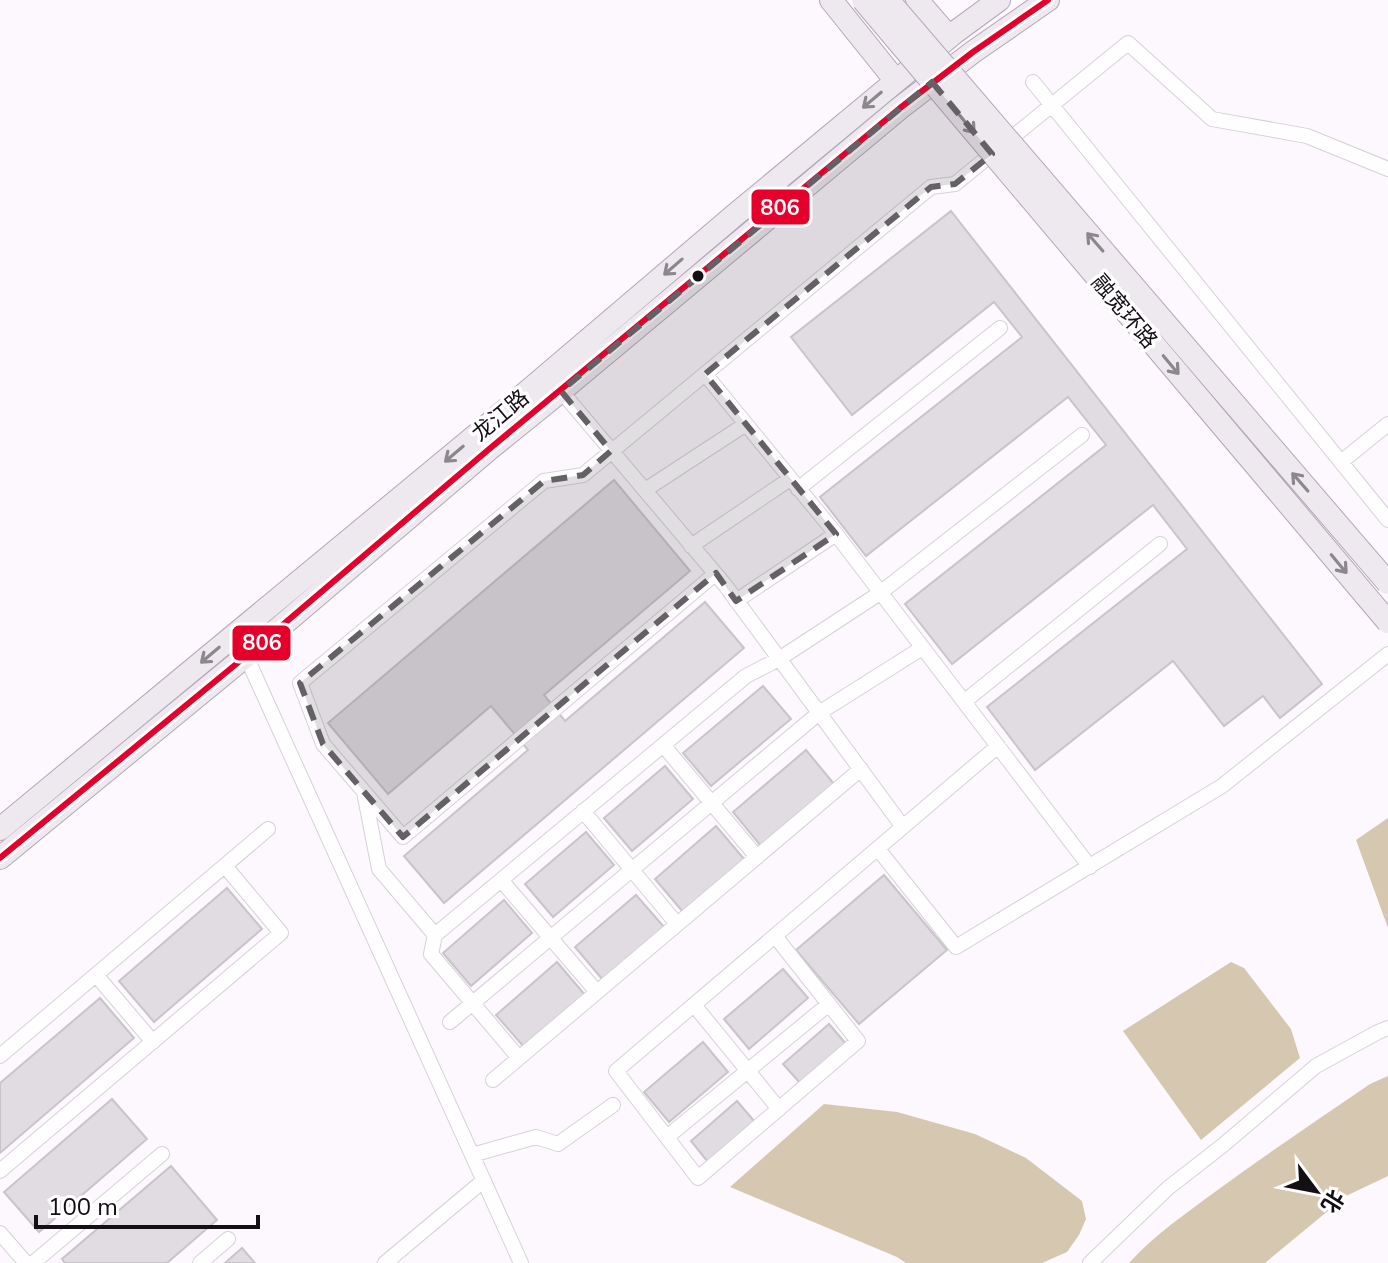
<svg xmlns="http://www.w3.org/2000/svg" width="1388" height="1263" font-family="'Nunito Sans','Noto Sans SC',sans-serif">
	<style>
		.water { fill: #d5c7b0 }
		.building { fill: #e1dce2; stroke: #c9c4ca; stroke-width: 2 }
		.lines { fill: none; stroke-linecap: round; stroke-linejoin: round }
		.street-casing { stroke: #d6d1d7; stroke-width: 16 }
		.primary-casing { stroke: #b3a7b7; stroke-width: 24 }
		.street { stroke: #fffeff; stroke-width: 14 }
		.primary { stroke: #eee8ef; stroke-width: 22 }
		.primary-bridge-casing { stroke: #b3a7b7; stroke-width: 24; stroke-linecap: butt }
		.primary-bridge { stroke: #eee8ef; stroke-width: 22 }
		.bus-1-casing { stroke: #fff; stroke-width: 12 }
		.bus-1 { stroke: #e4002b; stroke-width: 6 }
		.oneway { stroke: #8c868d }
		.marked { fill: #656066; fill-opacity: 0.2; stroke: #656066; stroke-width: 6; stroke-dasharray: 16 10; stroke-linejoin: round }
		.bus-dot { fill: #140e15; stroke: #fff; stroke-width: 3 }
		.labels { text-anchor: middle; stroke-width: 7; stroke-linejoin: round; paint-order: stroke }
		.street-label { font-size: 22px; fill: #140e15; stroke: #fff }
		.line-badge { stroke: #fff; stroke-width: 3 }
		.badge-label { font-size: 22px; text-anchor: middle; font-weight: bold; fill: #fff }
	</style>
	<rect width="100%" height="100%" fill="#fcf8fd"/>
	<!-- water -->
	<path class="water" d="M1388 818V963V928L1356 840Z
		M1231 962 1244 968 1291 1029 1300 1058 1201 1140 1123 1031Z
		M1388 1076V1176L1346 1196 1265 1263H1129C1155 1234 1188 1212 1219 1189 1268 1153 1319 1119 1370 1084Z
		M824 1104 897 1112 975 1134 1026 1158 1082 1201 1086 1219 1079 1235 1067 1252 1042 1263H906L897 1257 730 1187Z"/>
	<!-- building -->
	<path class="building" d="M951 211 1322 684 1280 718 1263 696 1224 726 1173 661 1035 770 987 707 1187 549 1153 505 952 664 905 604 1106 445 1068 397 866 556 820 497 1022 337 994 302 852 415 791 337Z
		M614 480 690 571 544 695 565 721 705 602 744 648 444 903 404 856 528 750 491 706 388 794 328 723Z
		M763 686 791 719 711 786 683 753Z
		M806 750 834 784 761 846 733 812Z
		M665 766 693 799 632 851 604 818Z
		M716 826 744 859 683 912 655 879Z
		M586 832 614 865 553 917 525 884Z
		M884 875 947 950 859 1024 796 950Z
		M227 888 262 929 154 1022 119 981Z
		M636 895 664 927 603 980 575 947Z
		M504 900 532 933 471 986 443 953Z
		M557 962 585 995 524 1047 496 1015Z
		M783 969 808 998 749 1049 724 1019Z
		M100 998 134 1038 0 1153V1083Z
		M829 1024 847 1045 801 1084 783 1064Z
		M703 1042 728 1072 669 1122 644 1092Z
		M112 1099 147 1139 39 1232 4 1192Z
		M737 1101 755 1122 708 1162 691 1141Z
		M171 1166 217 1220 167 1263H65L62 1259Z
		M242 1248 255 1263H225Z"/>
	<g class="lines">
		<!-- street casing -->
		<g class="street-casing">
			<path id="street" d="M1033 82 1388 520
				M705 374 836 534 1090 867
				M561 391 725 585 903 827
				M1341 462 1388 424
				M798 489 1000 328
				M645 490 746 424
				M691 546 790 479
				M715 574 403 837 323 744 300 683 544 481 583 475 931 187 955 184 1128 43 1212 119 1307 136 1388 169
				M736 601 836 534
				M246 656 521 1263
				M965 701 1160 544
				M663 745 757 857
				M364 792 379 869 435 935 431 954 519 1058
				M583 811 677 924
				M878 849 956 947 1222 786 1388 654
				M501 880 597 992
				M435 935 746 676 779 659 880 593 1082 435
				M775 936 858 1041 698 1178 616 1071 998 746
				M96 975 153 1042
				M694 1005 779 1109
				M450 1022 819 713 922 648
				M0 1056 268 829
				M493 1080 861 769
				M667 1137 829 1004
				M472 1155 536 1137 558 1144 613 1105
				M0 1171 281 933 225 866
				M0 1233 26 1263
				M33 1263 162 1154
				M200 1263 228 1239
				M385 1263 483 1181
				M1090 1263 1168 1188 1222 1146 1316 1066 1378 1032 1388 1028"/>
		</g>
		<!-- primary casing -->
		<g class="primary-casing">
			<path id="primary" d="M831 0 896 81
				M917 0 949 37
				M0 829 475 436 736 214 883 92 954 33 999 0
				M0 858 246 656 488 450 561 391 900 108 973 52 1048 0"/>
		</g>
		<!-- street -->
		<use href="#street" class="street"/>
		<!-- primary -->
		<use href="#primary" class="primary"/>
		<!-- primary-bridge casing -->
		<g class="primary-bridge-casing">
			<path id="primary-bridge" d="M863 0 1388 622
				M888 0 1388 583"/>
		</g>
		<!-- primary-bridge -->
		<use href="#primary-bridge" class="primary-bridge"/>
		<!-- bus-1 casing -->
		<g class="bus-1-casing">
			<path id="bus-1" d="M0 858 246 656 488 450 900 108 973 52 1048 0"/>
		</g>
		<!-- bus-1 -->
		<use href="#bus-1" class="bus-1"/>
	</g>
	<!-- one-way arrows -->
	<defs><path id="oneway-shaft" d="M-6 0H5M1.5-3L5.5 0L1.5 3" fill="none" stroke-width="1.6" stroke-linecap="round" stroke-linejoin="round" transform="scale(2)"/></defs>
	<g class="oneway">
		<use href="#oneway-shaft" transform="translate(872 100) rotate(140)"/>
		<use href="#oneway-shaft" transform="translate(967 124) rotate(50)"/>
		<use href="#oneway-shaft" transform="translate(1095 242) rotate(-131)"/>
		<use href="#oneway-shaft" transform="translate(673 267) rotate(139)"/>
		<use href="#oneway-shaft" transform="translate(1171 365) rotate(50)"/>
		<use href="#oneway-shaft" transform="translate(454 454) rotate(140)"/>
		<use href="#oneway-shaft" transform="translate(1300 482) rotate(-131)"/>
		<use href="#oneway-shaft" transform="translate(1339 564) rotate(50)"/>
		<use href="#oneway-shaft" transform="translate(210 655) rotate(140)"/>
	</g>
	<!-- marked area -->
	<path class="marked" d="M932 82 992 154 955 184 931 187 705 374 836 534 736 601 716 573 403 837 323 744 300 683 544 481 583 475 611 451 561 391Z"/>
	<!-- markers -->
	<circle class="bus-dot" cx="698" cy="276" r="7"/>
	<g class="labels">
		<!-- street labels -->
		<g class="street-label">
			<text transform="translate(1125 311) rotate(50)" y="8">融宽环路</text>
			<text transform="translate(500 415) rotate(-40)" y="8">龙江路</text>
		</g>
	</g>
	<g class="line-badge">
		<rect x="750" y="188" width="61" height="38" rx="8" fill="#e4002b"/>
		<rect x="231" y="624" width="61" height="38" rx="8" fill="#e4002b"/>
	</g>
	<g class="badge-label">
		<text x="780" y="215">806</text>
		<text x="262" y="650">806</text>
	</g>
	<!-- north arrow -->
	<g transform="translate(1316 1191) rotate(122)" stroke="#ffffff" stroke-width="6" paint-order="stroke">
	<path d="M0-6L14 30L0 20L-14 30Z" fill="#140e15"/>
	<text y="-12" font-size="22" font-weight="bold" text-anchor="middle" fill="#140e15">北</text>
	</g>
	<!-- scale -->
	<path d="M36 1215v12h222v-12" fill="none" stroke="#140e15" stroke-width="4"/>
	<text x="48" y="1215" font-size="24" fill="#140e15" stroke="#ffffff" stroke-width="6" paint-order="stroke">100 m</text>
</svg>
